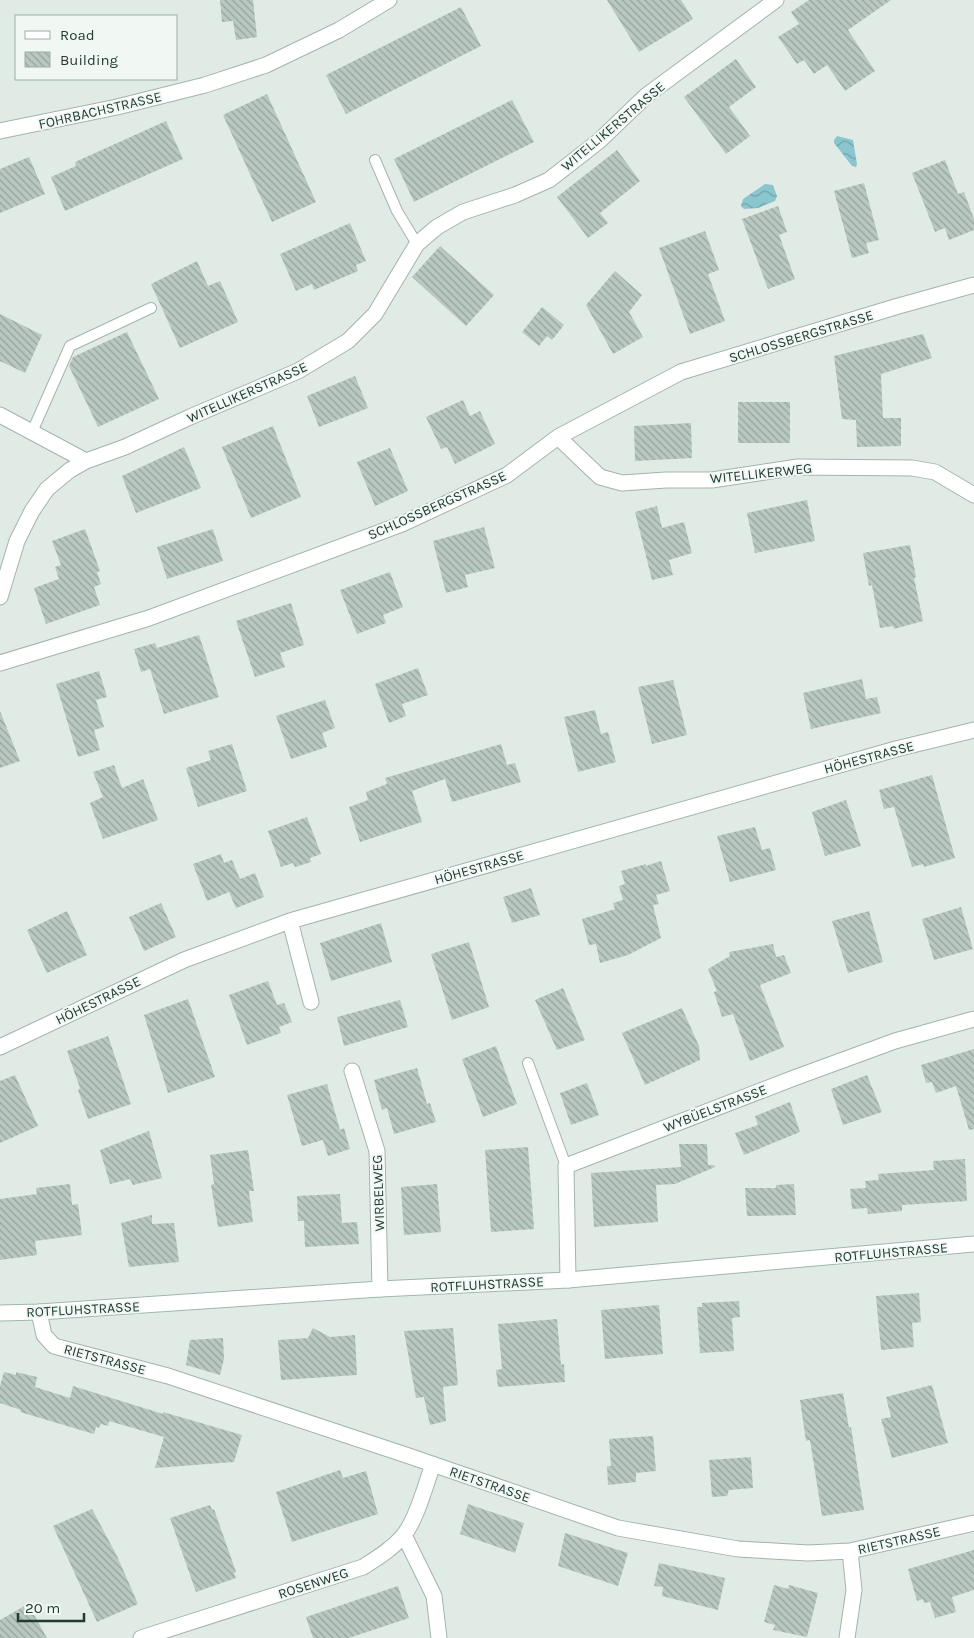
<svg xmlns="http://www.w3.org/2000/svg" width="974" height="1638" font-family="Karla,sans-serif">
	<style>
		.water { fill: url(#water-waves) }
		.building { fill: url(#building-back-hatch) }
		.lines { fill: none; stroke-linecap: round; stroke-linejoin: round }
		.service-casing { stroke: #a4b3ad; stroke-width: 12 }
		.minor-casing { stroke: #a4b3ad; stroke-width: 17 }
		.secondary-casing { stroke: #a0b6ae; stroke-width: 17 }
		.service { stroke: #fff; stroke-width: 10 }
		.minor { stroke: #fff; stroke-width: 15 }
		.secondary { stroke: #fff; stroke-width: 15 }
		.labels { text-anchor: middle; stroke-width: 4; stroke-linejoin: round; paint-order: stroke }
		.street-label { font-size: 14px; fill: #223b33; stroke: #f1f8f4 }
	</style>
	<defs>
		<pattern id="water-waves" width="16" height="10" patternUnits="userSpaceOnUse" patternTransform="scale(1.25)"><rect width="16" height="10" fill="#8bc6ce"/><path d="M0 5q4-4 8 0t8 0" fill="none" stroke="#71a2a8"/></pattern>
		<pattern id="building-back-hatch" width="6" height="6" patternUnits="userSpaceOnUse" patternTransform="scale(1.25)"><rect width="6" height="6" fill="#bac8c2"/><path d="M-1 5l2 2M0 0l6 6M5-1l2 2" fill="none" stroke="#97a49e"/></pattern>
	</defs>
	<rect width="100%" height="100%" fill="#e1ebe6"/>
	<!-- water -->
	<path class="water" d="M837 136 853 140 857 164 856 167 852 166 834 143V140Z
		M765 184 773 185 777 196 775 201 758 208 744 209 741 206 743 199Z"/>
	<!-- building -->
	<path class="building" d="M220 0H253L257 37 236 40 233 21 222 22Z
		M607 0H681L693 19 639 52Z
		M809 0H891L848 30 875 71 845 91 827 65 814 74 804 60 797 64 778 37 799 24 791 12Z
		M461 7 481 46 346 114 326 75Z
		M736 59 756 87 729 107 750 136 726 154 684 97Z
		M267 94 316 202 272 222 223 115Z
		M512 100 534 142 414 202 394 159Z
		M166 121 183 159 65 211 51 177 76 166 75 162Z
		M617 150 640 181 600 213 608 223 588 238 557 197Z
		M29 157 45 194 0 213V169Z
		M945 160 958 194 964 192 974 219V230L949 240 945 228 935 232 912 173Z
		M864 183 879 240 866 243 869 253 852 258 834 191Z
		M778 206 787 232 779 235 795 279 768 289 742 219Z
		M350 223 366 261 356 265 358 271 314 290 312 284 296 291 280 254Z
		M705 231 719 270 708 274 725 321 690 334 659 248Z
		M440 246 494 295 466 326 412 277Z
		M197 261 208 286 220 281 238 322 180 348 151 284Z
		M615 271 642 295 629 312 643 337 613 354 586 305Z
		M542 307 564 325 552 340 547 336 539 346 522 332Z
		M0 314 42 335 25 373 0 361Z
		M127 332 159 399 98 427 69 366 73 357Z
		M923 334 932 358 881 374 883 418H901V446L857 447 856 420 842 419 834 356Z
		M355 376 368 408 319 427 307 396Z
		M463 400 470 416 480 411 495 444 455 464 447 447 441 449 426 417Z
		M738 402H790V443H738Z
		M691 423 692 458 635 461 634 426Z
		M273 426 301 497 251 518 222 447Z
		M184 447 201 488 136 513 122 476Z
		M390 448 408 491 375 506 357 462Z
		M807 500 815 541 755 553 747 513Z
		M657 506 662 528 684 522 692 553 669 560 673 575 652 580 635 512Z
		M484 527 495 568 465 575 468 587 446 593 433 541Z
		M85 529 100 571 97 572 101 584 94 587 100 605 46 624 34 588 59 579 55 567 61 565 52 541Z
		M213 529 223 561 167 579 157 547Z
		M910 545 916 577 914 578 923 621 894 629 893 626 880 628 872 585 869 586 863 553Z
		M390 572 403 607 383 615 386 623 357 634 340 590Z
		M291 603 304 645 280 653 285 667 255 677 236 621Z
		M199 635 219 697 164 714 150 669 141 672 134 649 155 643 157 648Z
		M418 668 428 695 402 704 406 716 389 723 375 684Z
		M99 671 107 697 96 700 104 727 94 730 100 750 78 757 56 684Z
		M862 679 866 699 877 697 881 713 811 729 803 693Z
		M673 680 687 735 652 744 638 687Z
		M325 700 335 728 322 733 327 747 291 759 276 716Z
		M595 710 601 734 608 732 616 762 578 772 564 717Z
		M0 711 20 761 0 768Z
		M232 744 247 791 198 807 186 768 211 760 208 751Z
		M501 744 507 765 515 763 521 782 452 802 445 779 412 791 422 822 360 842 349 807 368 800 366 792 387 784 385 778Z
		M114 765 122 788 143 779 158 820 103 839 90 803 103 797 93 772Z
		M932 775 955 858 924 867 923 864 912 867 894 807 884 809 879 790Z
		M846 800 861 846 825 856 812 812Z
		M307 817 321 854 310 858 311 862 295 867 293 863 281 867 268 831Z
		M755 827 762 850 770 848 776 870 730 882 717 836Z
		M221 854 224 863 232 860 240 879 255 873 264 897 236 908 229 892 207 901 193 864Z
		M661 861 670 891 656 895 659 904 653 905 661 938 628 955 600 963 596 944 589 945 582 919 615 909 613 903 623 900 619 886 625 884 621 871 646 864V866Z
		M531 888 540 915 512 923 503 897Z
		M161 903 176 937 144 951 129 917Z
		M961 907 973 949 934 960 922 919Z
		M67 911 87 955 47 973 27 930Z
		M869 911 883 962 848 973 832 921Z
		M381 923 392 962 331 981 320 943Z
		M469 942 489 1007 452 1020 431 954Z
		M773 944 776 957 784 955 791 973 760 985 784 1047 750 1061 733 1014 722 1017 714 992 717 991 708 969 730 956 729 952Z
		M268 981 277 1005 284 1003 292 1022 279 1027 281 1033 247 1045 229 995Z
		M563 988 585 1040 557 1050 535 1000Z
		M188 999 215 1077 168 1093 144 1015Z
		M400 1000 408 1027 344 1046 337 1017Z
		M682 1008 699 1046 700 1060 645 1085 622 1033Z
		M108 1036 131 1104 88 1119 78 1090 80 1088 67 1051Z
		M496 1046 517 1104 483 1117 462 1059Z
		M974 1049V1129L969 1130 956 1086 936 1093 932 1082 926 1083 921 1065Z
		M417 1068 427 1104 430 1103 436 1122 394 1134 387 1108 382 1110 374 1080Z
		M15 1075 38 1126 0 1143V1081Z
		M867 1075 882 1112 843 1125 831 1089Z
		M587 1083 599 1115 571 1125 560 1093Z
		M327 1084 340 1130 344 1128 350 1149 328 1156 323 1140 302 1146 287 1095Z
		M790 1102 800 1132 744 1155 735 1133 758 1125 755 1116Z
		M149 1131 162 1178 133 1185 130 1179 110 1184 100 1150Z
		M679 1144H707L708 1165H714L715 1167 675 1184 656 1185 658 1222 594 1227 591 1173 681 1167Z
		M528 1147 534 1229 491 1232 485 1150Z
		M248 1150 254 1191H249L253 1222 218 1227 211 1185 214 1184 210 1155Z
		M965 1159 967 1201 902 1205V1211L868 1214 867 1208 852 1209 850 1189 866 1188 865 1181 879 1180 878 1174 934 1170 933 1161Z
		M70 1184 72 1205 78 1204 82 1235 35 1241 37 1255 0 1260V1199L37 1194 36 1188Z
		M437 1184 441 1232 404 1235 401 1187Z
		M794 1184 796 1215 747 1216 745 1188H776V1185Z
		M340 1194 342 1223 357 1222 359 1244 305 1247 304 1221H298L297 1196Z
		M152 1215V1224L174 1223 179 1262 129 1267 121 1223Z
		M919 1293 921 1322 912 1323 914 1347 881 1350 876 1296Z
		M739 1301 740 1317 732 1318 734 1351 700 1353 697 1307H702V1303Z
		M659 1305 663 1354 605 1359 601 1310Z
		M557 1319 561 1365 564 1364 565 1382 498 1387 496 1370 502 1369 498 1324Z
		M313 1328 330 1337 355 1335 357 1375 281 1380 278 1340 308 1338Z
		M453 1328 458 1385 443 1387 446 1421 430 1425 424 1397 416 1398 404 1331Z
		M223 1338 224 1359 220 1375 186 1365 190 1340Z
		M4 1372 16 1375V1372L37 1377 35 1387 70 1398 73 1386 163 1414V1412L242 1435 234 1462 155 1468 164 1437 109 1421 108 1426 101 1424 99 1428 96 1427 94 1434 20 1412 21 1410 0 1403V1386Z
		M932 1385 948 1443 892 1458 881 1419 891 1417 886 1397Z
		M843 1393 849 1428 851 1427 864 1510 822 1516 810 1440 806 1441 800 1400Z
		M653 1436 656 1471 636 1473V1482L608 1485 607 1466H611L609 1439Z
		M751 1457 753 1488 729 1490 727 1496 712 1497 709 1460Z
		M340 1470 343 1478 366 1471 378 1514 292 1542 276 1492Z
		M468 1504 524 1523 515 1553 460 1534Z
		M210 1505 212 1510 214 1509 236 1572 234 1573 236 1578 196 1592 170 1518Z
		M92 1509 117 1556 138 1604 97 1622 53 1526Z
		M565 1533 628 1553 618 1586 558 1566Z
		M974 1550V1590L952 1597 956 1612 935 1618 930 1602 924 1603 923 1599 917 1601 908 1569Z
		M659 1563 725 1578 718 1610 662 1596 663 1587 654 1586Z
		M774 1585 788 1589 789 1585 818 1593 807 1637 773 1630 775 1625 764 1622Z
		M398 1586 409 1618 349 1638H313L306 1617Z
		M28 1604 47 1638H0V1620Z"/>
	<g class="lines">
		<!-- service casing -->
		<g class="service-casing">
			<path id="service" d="M375 160 397 211 417 244
				M32 432 70 346 151 308
				M528 1063 566 1166"/>
		</g>
		<!-- minor casing -->
		<g class="minor-casing">
			<path id="minor" d="M0 131 117 107 205 85 266 65 339 30 389 0
				M0 415 86 461
				M558 437 600 477 622 483 666 480H712L798 467 912 468 935 472 974 495
				M0 597 17 541 32 511 47 489 70 470 86 461 125 447 190 417 298 371 348 341 375 314 417 244 437 227 463 212 515 195 549 180 599 141 647 95 776 0
				M0 663 149 618 402 524 507 475 558 437 681 372 895 307 974 285
				M290 921 311 1002
				M0 1047 184 960 290 921 896 749 974 730
				M352 1071 377 1151 380 1289
				M568 1280 566 1166 794 1078 895 1041 974 1019
				M39 1312 44 1335 54 1346 168 1376 406 1455 618 1528 738 1549 808 1553 850 1551 974 1523
				M404 1535 434 1596 439 1638
				M141 1638 363 1567C377 1558 392 1549 403 1536 416 1521 426 1484 433 1464
				M847 1638 854 1590 850 1551"/>
		</g>
		<!-- secondary casing -->
		<g class="secondary-casing">
			<path id="secondary" d="M0 1313 39 1312 380 1289 568 1280 974 1244"/>
		</g>
		<!-- service -->
		<use href="#service" class="service"/>
		<!-- minor -->
		<use href="#minor" class="minor"/>
		<!-- secondary -->
		<use href="#secondary" class="secondary"/>
	</g>
	<g class="labels">
		<!-- street labels -->
		<g class="street-label">
			<text transform="translate(100 110) rotate(-13)" y="5">FOHRBACHSTRASSE</text>
			<text transform="translate(613 126) rotate(-40)" y="5">WITELLIKERSTRASSE</text>
			<text transform="translate(801 336) rotate(-17)" y="5">SCHLOSSBERGSTRASSE</text>
			<text transform="translate(247 392) rotate(-24)" y="5">WITELLIKERSTRASSE</text>
			<text transform="translate(761 473) rotate(-6)" y="5">WITELLIKERWEG</text>
			<text transform="translate(437 505) rotate(-24)" y="5">SCHLOSSBERGSTRASSE</text>
			<text transform="translate(869 757) rotate(-15)" y="5">HÖHESTRASSE</text>
			<text transform="translate(479 867) rotate(-16)" y="5">HÖHESTRASSE</text>
			<text transform="translate(98 1000) rotate(-26)" y="5">HÖHESTRASSE</text>
			<text transform="translate(715 1108) rotate(-21)" y="5">WYBÜELSTRASSE</text>
			<text transform="translate(378 1193) rotate(-92)" y="5">WIRBELWEG</text>
			<text transform="translate(891 1252) rotate(-5)" y="5">ROTFLUHSTRASSE</text>
			<text transform="translate(487 1284) rotate(-3)" y="5">ROTFLUHSTRASSE</text>
			<text transform="translate(83 1309) rotate(-3)" y="5">ROTFLUHSTRASSE</text>
			<text transform="translate(105 1359) rotate(15)" y="5">RIETSTRASSE</text>
			<text transform="translate(490 1484) rotate(19)" y="5">RIETSTRASSE</text>
			<text transform="translate(899 1540) rotate(-13)" y="5">RIETSTRASSE</text>
			<text transform="translate(313 1583) rotate(-18)" y="5">ROSENWEG</text>
		</g>
	</g>
	<!-- legend -->
	<rect x="15" y="15" width="162" height="65" fill="#f1f8f4" stroke="#9eaca7"/>
	<rect x="25" y="31" width="25" height="8" fill="#ffffff" stroke="#9eaca7"/>
	<text x="60" y="40" font-size="15" fill="#223b33">Road</text>
	<rect x="25" y="52" width="25" height="15" fill="url(#building-back-hatch)" stroke="#9eaca7"/>
	<text x="60" y="65" font-size="15" fill="#223b33">Building</text>
	<!-- scale -->
	<path d="M18 1613v8h66v-8" fill="none" stroke="#223b33" stroke-width="2.5"/>
	<text x="25" y="1613" font-size="15" fill="#223b33" stroke="#f1f8f4" stroke-width="4" paint-order="stroke">20 m</text>
</svg>
